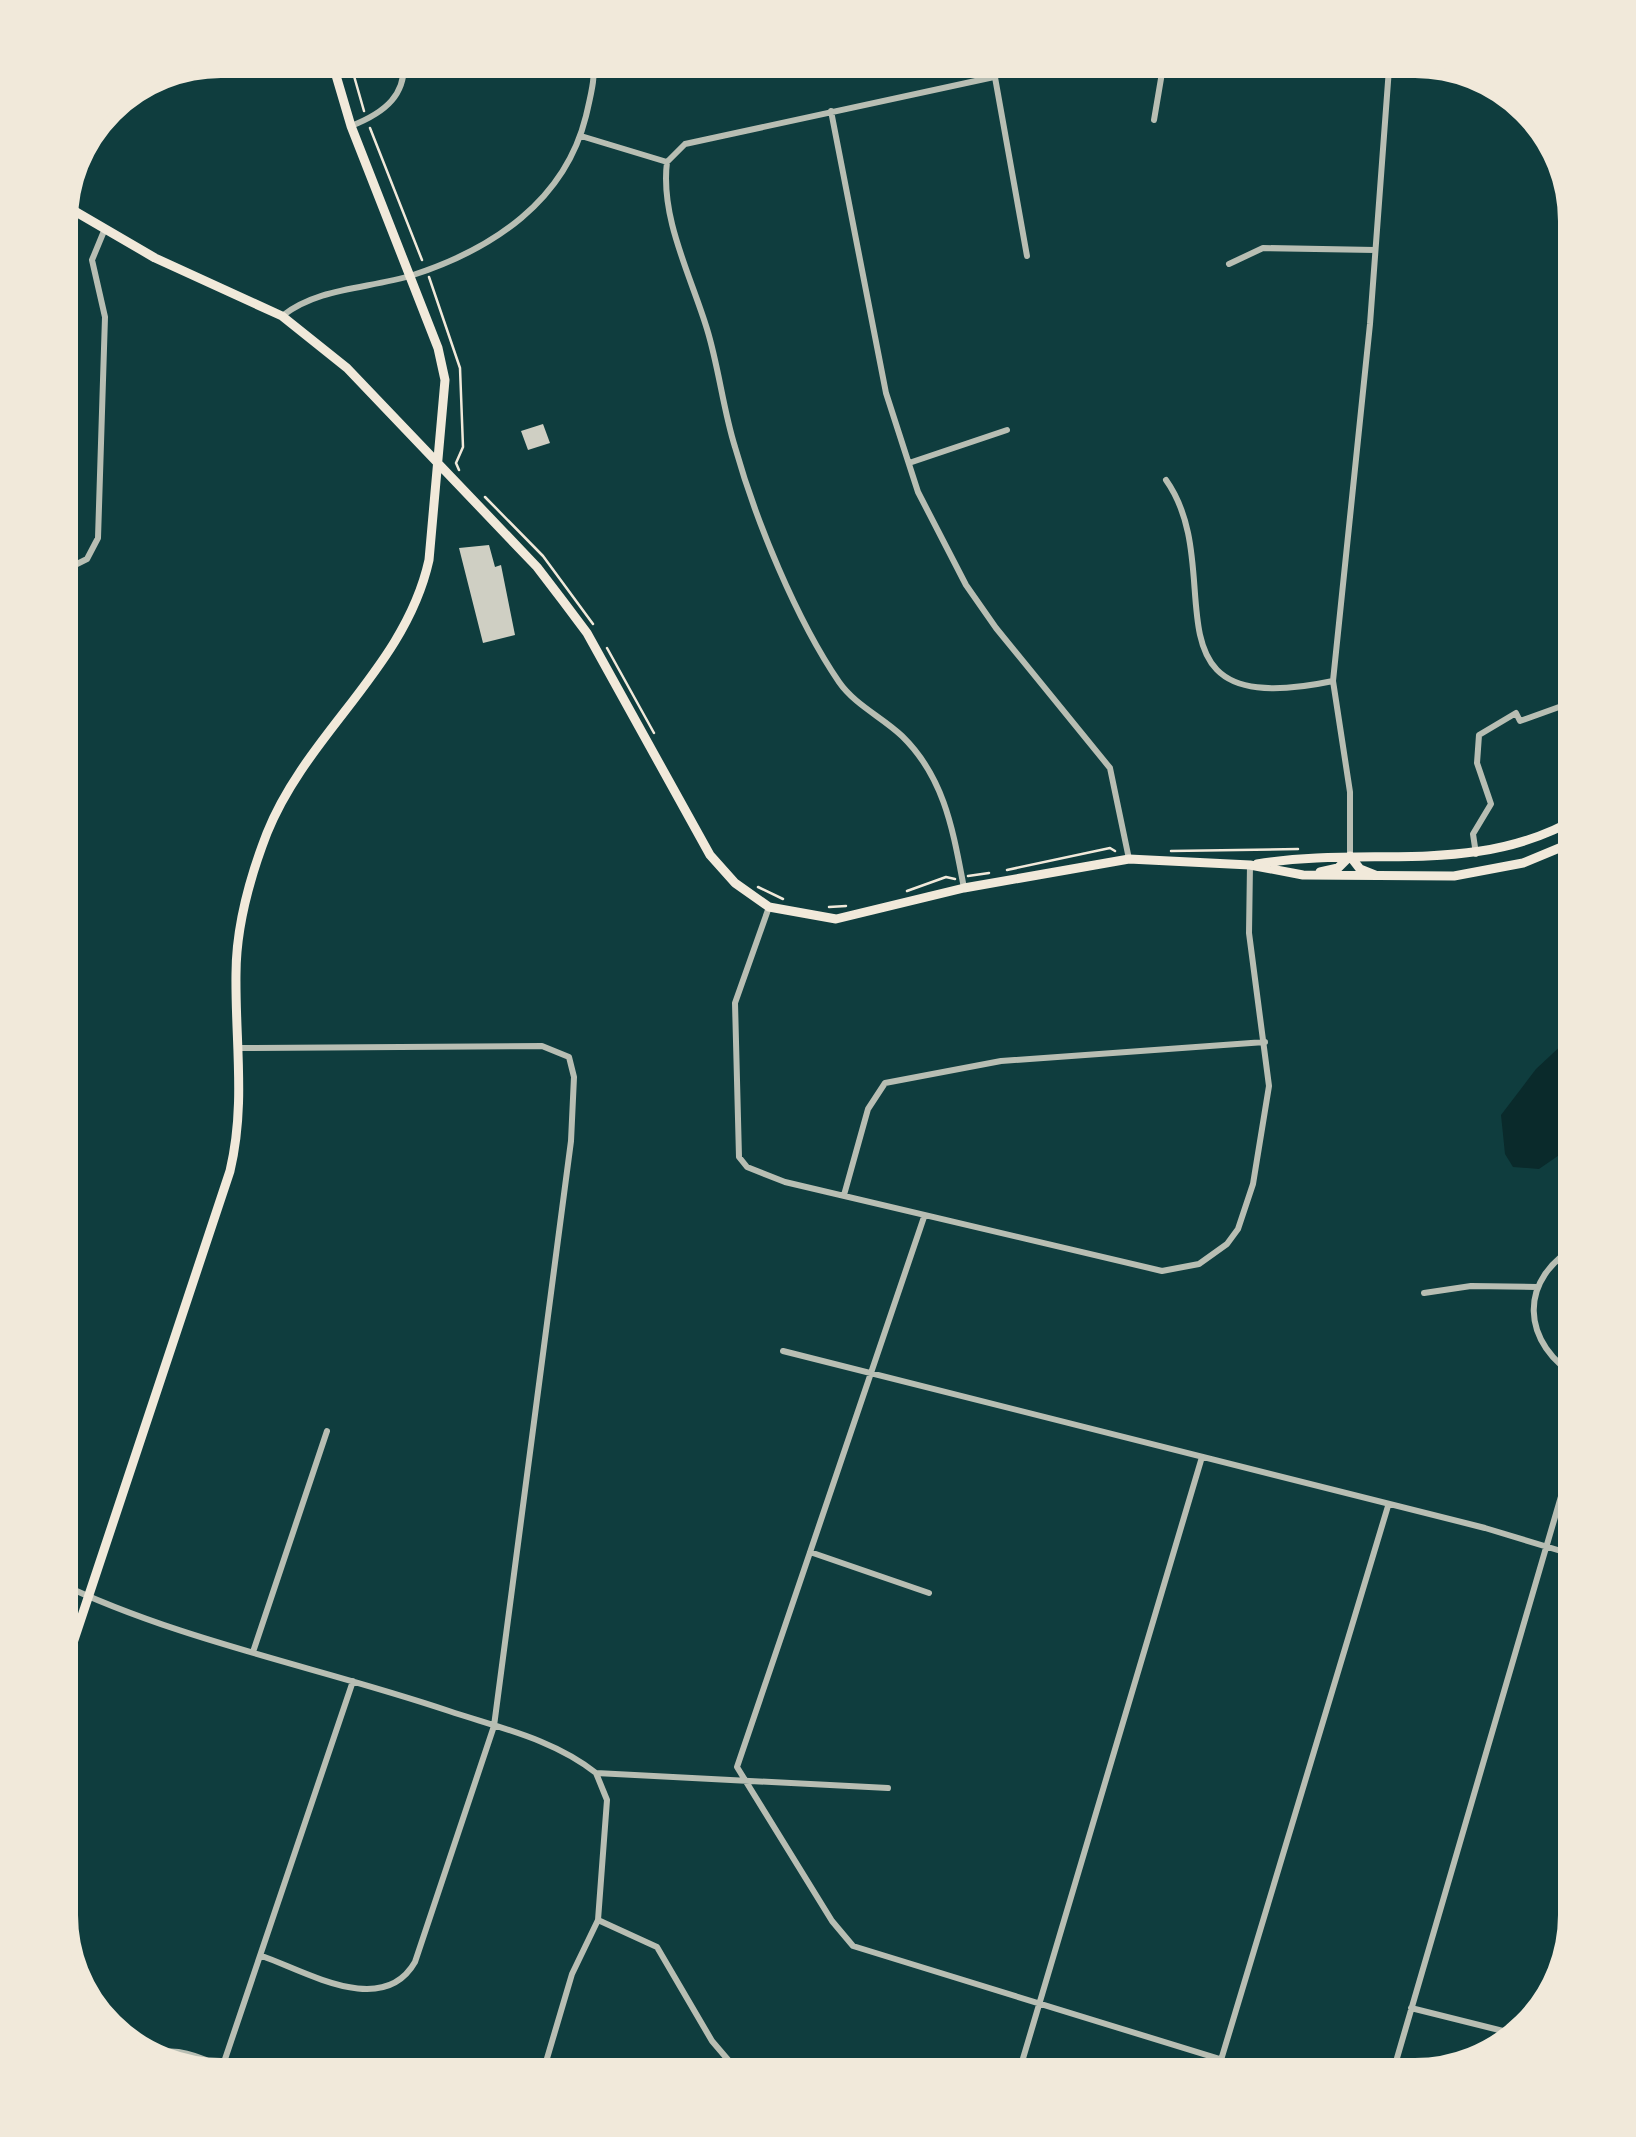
<svg xmlns="http://www.w3.org/2000/svg" width="1636" height="2137" font-family="'Roboto Condensed',sans-serif">
	<style>
		.water { fill: #0a2a2b }
		.building { fill: #cfcfc3 }
		.lines { fill: none; stroke-linecap: round; stroke-linejoin: round }
		.path { stroke: #f1e9da; stroke-width: 2.5 }
		.minor { stroke: #b8beb3; stroke-width: 6 }
		.secondary { stroke: #f1e9da; stroke-width: 9 }
		.rim { fill: none; stroke: #f1e9da; stroke-width: 12 }
	</style>
	<rect width="100%" height="100%" fill="#0f3d3e"/>
	<!-- water -->
	<path class="water" d="M1581 1027V1140L1539 1169 1513 1167 1505 1154 1501 1115 1536 1069Z"/>
	<!-- building -->
	<path class="building" d="M543 424 550 443 528 450 521 431Z
		M489 545 495 567 501 565 515 635 483 643 459 548Z"/>
	<g class="lines">
		<!-- path -->
		<path class="path" d="M348 55 364 111
			M370 128 422 260
			M429 277 460 368 463 447 456 463 459 470
			M485 497 543 556 593 624
			M607 648 654 733
			M1171 851 1298 849
			M1007 870 1110 848 1115 851
			M968 876 989 873
			M758 887 783 899
			M907 891 946 877 955 879
			M829 907 846 906"/>
		<!-- minor -->
		<path class="minor" d="M991 55 1027 256
			M595 74 687 55
			M831 111 886 393 918 492 966 585 996 628 1110 768 1129 859
			M1154 120 1165 55
			M351 126C384 113 409 95 403 55
			M581 136 667 162
			M1229 264 1263 248 1375 250
			M282 316C319 287 368 289 413 275 493 249 565 201 586 116 591 94 596 77 593 55
			M909 463 1007 430
			M1166 480C1232 573 1133 723 1333 681
			M55 575 87 559 98 538 105 317 92 260 104 231
			M1476 854 1473 834 1491 804 1477 763 1479 735 1516 713 1520 721 1573 702 1581 717
			M1350 856V792L1333 681 1370 324 1390 55
			M964 888C953 831 945 778 902 736 882 717 855 705 839 682 796 619 756 521 735 447 723 409 719 368 707 329 691 276 660 218 667 162L685 144 994 77
			M769 907 735 1003 739 1157 747 1167 785 1182 1162 1271 1199 1264 1227 1244 1238 1229 1253 1184 1269 1086 1249 933 1250 865
			M240 1048 542 1046 569 1057 574 1077 571 1141 494 1726 415 1962C383 2018 307 1972 262 1956
			M844 1195 868 1109 885 1083 1001 1061 1265 1042
			M924 1217 737 1767 832 1921 853 1946 1294 2082
			M1424 1293 1471 1286 1537 1287
			M783 1351 1485 1528 1581 1557
			M1581 1379C1520 1345 1516 1277 1581 1244
			M810 1552 929 1593
			M55 1581C179 1641 319 1667 449 1711 500 1728 553 1739 596 1773L888 1788
			M253 1652 327 1431
			M598 1920 657 1947 712 2041 747 2082
			M1411 2008 1523 2036
			M1221 2060 1388 1506
			M156 2065 164 2052C188 2048 224 2067 243 2082
			M222 2068 353 1681
			M540 2082 572 1974 598 1920 607 1800 596 1773
			M1016 2082 1202 1457
			M1390 2082 1581 1428"/>
		<!-- secondary -->
		<path class="secondary" d="M59 202 155 258 282 316 347 368 537 567 563 601 587 633 710 855 735 883 769 907 836 919 964 888 1129 859 1250 865 1303 875 1454 876 1523 863 1581 839
			M1257 864C1371 845 1476 878 1581 816
			M1320 872 1338 868 1350 856 1360 869 1375 875
			M55 1697 230 1171C246 1104 235 1041 236 974 236 926 250 877 267 833 307 733 405 668 429 560L445 380 438 348 351 126 330 55"/>
	</g>
	<!-- crop -->
	<path d="M0 0H1636V2137H0ZM221 72H1415A149 149 0 0 1 1564 221V1915A149 149 0 0 1 1415 2064H221A149 149 0 0 1 72 1915V221A149 149 0 0 1 221 72Z" fill="#f1e9da" fill-rule="evenodd"/>
	<path class="rim" d="M221 72H1415A149 149 0 0 1 1564 221V1915A149 149 0 0 1 1415 2064H221A149 149 0 0 1 72 1915V221A149 149 0 0 1 221 72Z"/>
</svg>
